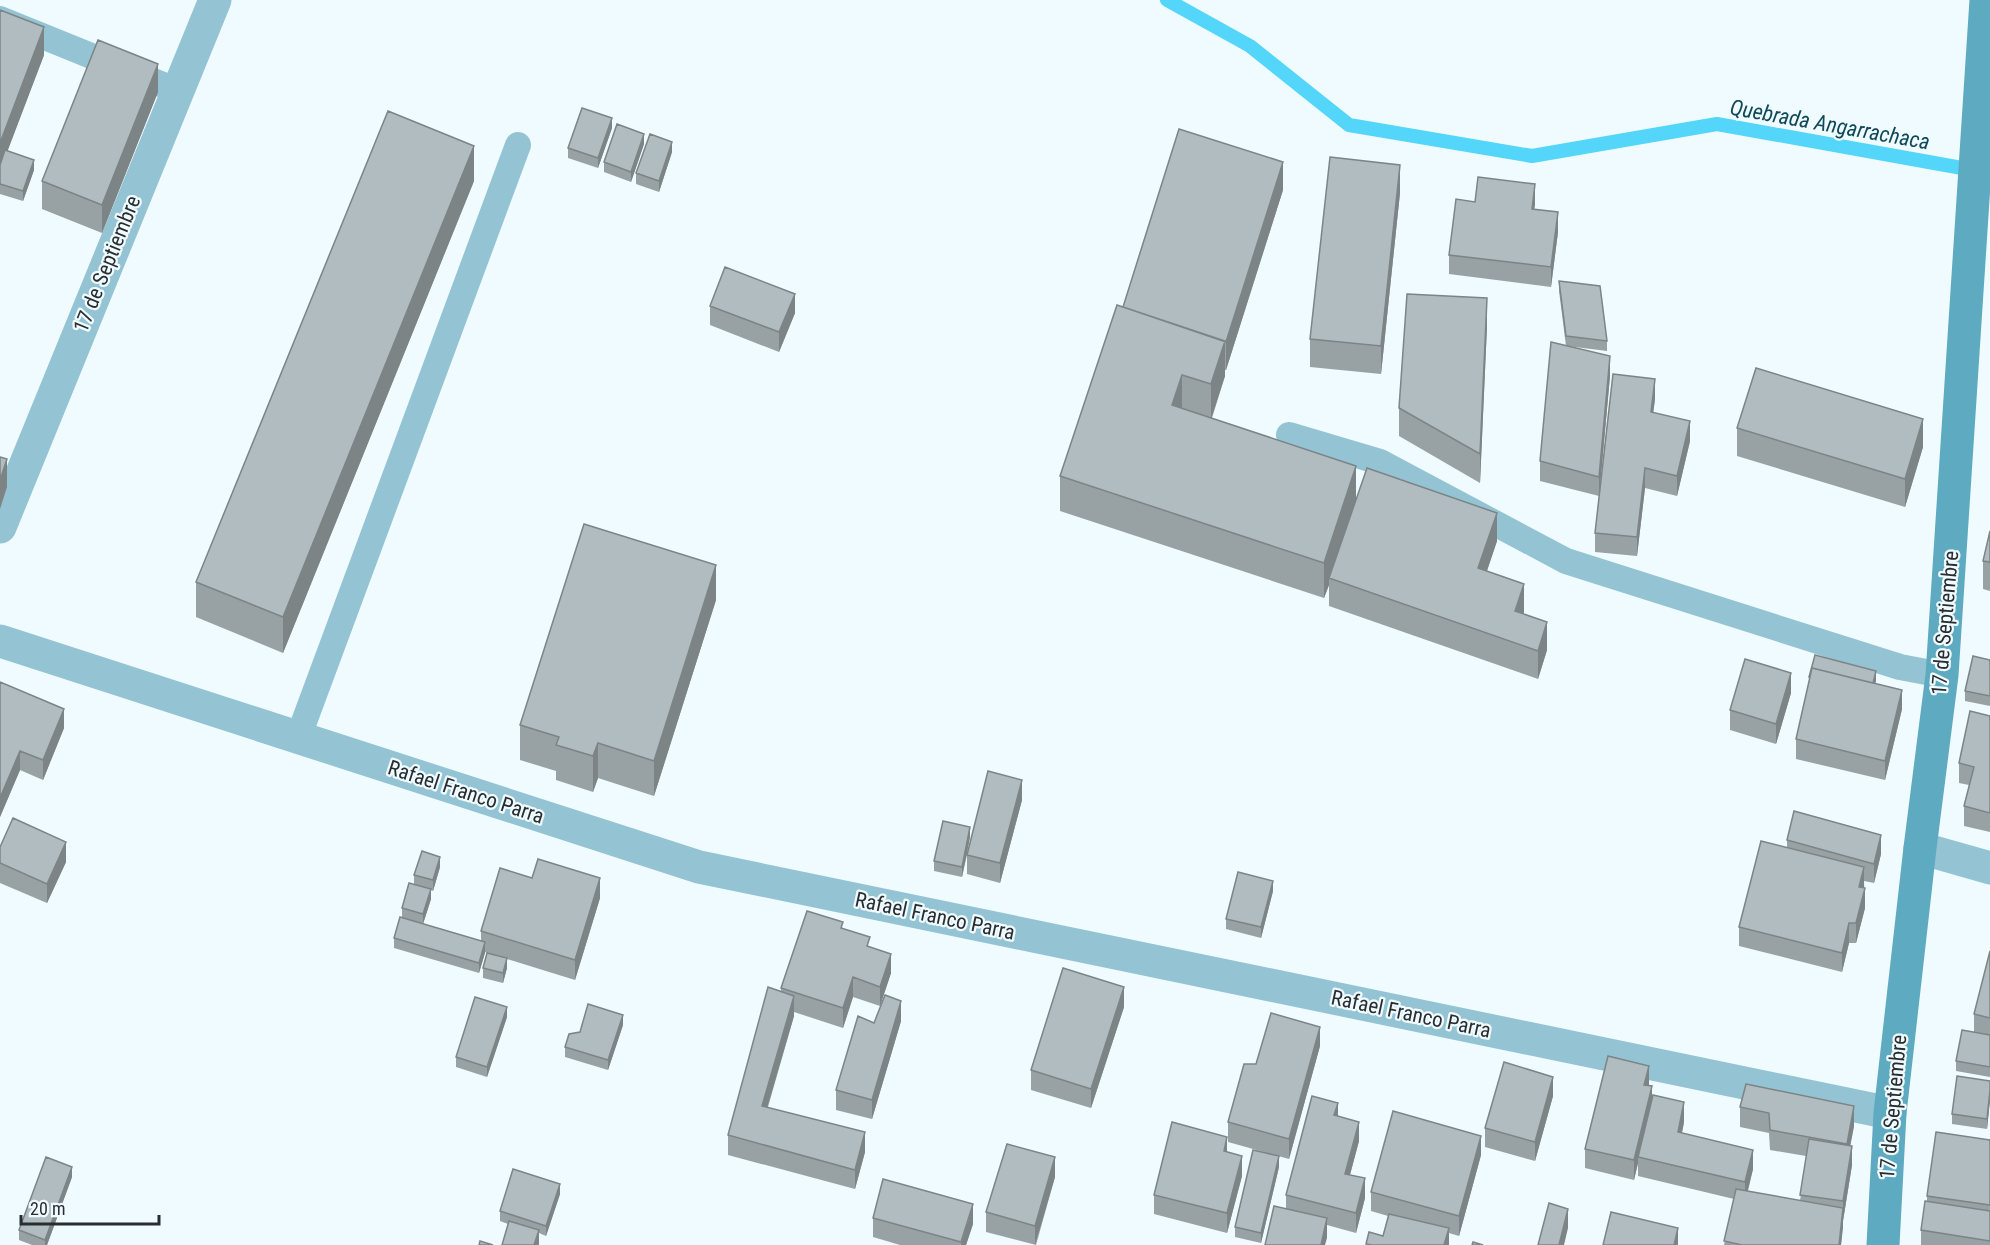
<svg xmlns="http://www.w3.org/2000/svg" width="1990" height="1245" font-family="'Roboto Condensed',sans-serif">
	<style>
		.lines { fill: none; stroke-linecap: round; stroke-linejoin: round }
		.stream { stroke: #54d5fa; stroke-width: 14 }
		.lane { stroke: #94c4d4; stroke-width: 26 }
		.street { stroke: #94c4d4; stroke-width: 33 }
		.secondary { stroke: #5daac1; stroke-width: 33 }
		.wall { fill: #98a2a5 }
		.shaded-wall { fill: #7c8486 }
		.building { fill: #b1bcc0; stroke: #7c8486; stroke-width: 1.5 }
		.labels { text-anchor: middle; stroke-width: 4.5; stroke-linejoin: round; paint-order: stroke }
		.street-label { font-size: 21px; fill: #292d2f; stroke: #effbff }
		.water-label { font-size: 22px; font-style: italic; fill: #114958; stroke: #effbff }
	</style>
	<rect width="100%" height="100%" fill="#effbff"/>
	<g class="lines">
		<!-- stream -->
		<path class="stream" d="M1167 0 1250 46 1349 125 1532 156 1717 124 1973 170 1977 169"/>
		<!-- lane -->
		<path class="lane" d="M0 19 178 91
			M1289 435 1380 462 1566 561 1900 667 1942 675
			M298 738 518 145"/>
		<!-- street -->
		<path class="street" d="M0 527 215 0
			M0 641 699 867 1890 1113
			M1920 848 1990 868"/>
		<!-- secondary -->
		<path class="secondary" d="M1883 1245 1890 1113 1920 848 1942 675 1986 0"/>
	</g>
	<!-- wall -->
	<path class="wall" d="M0 10 44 55 7 151 34 170 23 201 0 194Z
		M158 92 102 233 42 209V181Z
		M612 128 598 168 568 158V148Z
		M644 144 631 182 604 172V162Z
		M672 152 659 192 636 184V173Z
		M474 181 283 653 196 617V582Z
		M1283 190 1226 370H1225V376L1212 418 1356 499 1497 541 1487 571 1524 612V614L1547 650 1538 679 1329 606V585L1324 598 1060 511V476Z
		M1400 193 1381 374 1310 367V339Z
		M1475 202 1535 204 1534 209 1558 232 1551 287 1449 274V255Z
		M1559 281 1607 341V351L1567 346 1610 376 1600 488 1655 399 1653 412 1690 441 1677 496 1645 488 1637 556 1595 552V533L1599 496 1540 481V461L1566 346 1559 291Z
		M710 306 795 313 779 352 710 325Z
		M1487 326 1480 483 1399 436V408Z
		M1737 428 1923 447 1905 507 1737 456Z
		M1990 531V591L1983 589V561Z
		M716 600 654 796 598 778 593 792 556 780V771L520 760V725Z
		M1990 660V706L1965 701V691Z
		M1809 677 1876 681 1875 683 1902 709 1885 780 1796 759V739L1809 681Z
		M0 682 64 728 43 780 20 770 0 817Z
		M1791 693 1776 744 1730 730V710Z
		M1990 716V832L1964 826V806L1969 785 1959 783V763Z
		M1022 800 1000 883 967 874V855L962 877 934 871V861L970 837 967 854Z
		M1787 840 1881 854 1874 883 1864 881 1865 908 1856 943H1849L1842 972 1739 946V927L1787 848Z
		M0 847 66 862 47 903 0 883Z
		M440 867 433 891 431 890V899L423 924 481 941V931L600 898 575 980 507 959V968L503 983 483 978V968L487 953 485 952 479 973 394 948V938L402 918V908L414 884V875Z
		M1273 891 1261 938 1226 929V919Z
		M843 928 870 947 891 973 880 1006 853 997 843 1028 794 1012V1016L768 1107 865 1152 855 1189 728 1155V1135L781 992V988Z
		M1990 951V1077L1956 1071V1061L1974 1032V1014Z
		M1124 1007 1091 1108 1031 1090V1070Z
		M507 1017 487 1077 456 1067V1057Z
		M901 1021 872 1119 836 1110V1090L874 1023Z
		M623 1025 608 1070 565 1057V1047Z
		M1320 1046 1289 1159 1228 1142V1122Z
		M1990 1081V1100L1987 1129 1952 1124V1114Z
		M1649 1086 1652 1099 1684 1122 1682 1133 1753 1169 1748 1191 1800 1201 1806 1156 1770 1150 1769 1133 1740 1127V1107L1854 1126 1850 1146 1852 1165 1843 1221 1841 1245H1724L1734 1199 1638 1176V1163L1634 1180 1585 1168V1149Z
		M1553 1096 1535 1161 1485 1147V1128Z
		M1990 1140V1245H1921V1230L1927 1201V1196Z
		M1359 1141 1350 1175 1365 1198 1356 1233 1327 1225V1238L1286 1208V1195Z
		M1227 1152 1242 1176 1227 1233 1154 1214V1195Z
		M1481 1155 1459 1236 1449 1233V1245H1366V1244L1383 1236 1388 1216 1371 1211V1192Z
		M1279 1167 1261 1243 1235 1237V1227Z
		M72 1177 47 1245H32L19 1240V1230Z
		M1055 1177 1036 1245 986 1232V1212Z
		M560 1194 546 1236 539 1233V1245L508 1224 500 1221V1211Z
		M873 1218 973 1224 966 1245H900L873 1237Z"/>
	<!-- shaded-wall -->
	<path class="shaded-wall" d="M44 27V55L0 171V143Z
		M158 64V92L102 233V205Z
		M612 118V128L598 168V158Z
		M644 134V144L631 182V172Z
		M672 142V152L659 192V181Z
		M474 146V181L283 653V617Z
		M34 160V170L23 201V191Z
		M1283 162V190L1226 370V342Z
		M1400 165V193L1381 374V346Z
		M1535 184V204L1532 228V209Z
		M1558 212V232L1551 287V267Z
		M795 294V313L779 352V332Z
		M1487 298V326L1480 483V454Z
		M1225 341V376L1211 419V384Z
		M1610 356V376L1599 496V477Z
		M1182 375V410L1172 405Z
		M1655 379V399L1651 431V412Z
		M1923 419V447L1905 507V479Z
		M1690 421V441L1677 496V476Z
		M7 459V487L0 509V480Z
		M1356 466V501L1329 578V585L1324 598V563Z
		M1645 468V488L1637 556V537Z
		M1497 513V541L1478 597V568Z
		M716 565V600L654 796V761Z
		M1524 584V612L1515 639V611Z
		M1547 622V650L1538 679V651Z
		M1876 671V681L1870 701V691Z
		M1791 673V693L1776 744V724Z
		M1902 690V709L1885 780V761Z
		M64 709V728L43 780V760Z
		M598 743V778L593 792V756Z
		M20 751V770L0 817V798Z
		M1022 780V800L1000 883V863Z
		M970 827V837L962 877V867Z
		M1881 835V854L1874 883V864Z
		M66 842V862L47 903V884Z
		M440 857V867L433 891V880Z
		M1864 867V887L1859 906V887Z
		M600 878V898L575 980V960Z
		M1273 881V891L1261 938V927Z
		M1865 888V908L1856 943V923Z
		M431 889V899L423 924V914Z
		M1849 923V943L1842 972V953Z
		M485 942V953L479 973V963Z
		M891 954V973L880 1006V987Z
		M507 958V968L503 983V973Z
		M853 977V997L843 1028V1008Z
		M1124 987V1007L1091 1108V1089Z
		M794 996V1016L762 1125V1106Z
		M901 1001V1021L872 1119V1100Z
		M507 1007V1017L487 1077V1067Z
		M623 1015V1025L608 1070V1060Z
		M1320 1027V1046L1289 1159V1139Z
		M1649 1066V1086L1644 1085Z
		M1553 1077V1096L1535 1161V1142Z
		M1652 1086V1106L1638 1157V1163L1634 1180V1160Z
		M1990 1090V1100L1987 1129V1119Z
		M1684 1102V1122L1678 1152V1132Z
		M1338 1103V1123L1334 1115Z
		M1854 1106V1126L1847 1163V1144Z
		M1359 1122V1141L1345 1193V1174Z
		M865 1132V1152L855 1189V1170Z
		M1481 1136V1155L1459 1236V1216Z
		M1227 1137V1157L1224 1151Z
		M1852 1146V1165L1843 1221V1201Z
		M1753 1150V1169L1745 1201V1182Z
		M1242 1156V1176L1227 1233V1213Z
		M1279 1156V1167L1261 1243V1233Z
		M1055 1157V1177L1035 1245V1226Z
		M72 1167V1177L47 1245H45V1240Z
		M1365 1178V1198L1356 1233V1213Z
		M560 1184V1194L546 1236V1226Z
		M973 1204V1224L966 1245H961Z
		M1843 1208V1228L1841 1245H1839Z
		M1568 1209V1228L1564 1245H1559Z
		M1327 1218V1238L1325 1245H1321Z
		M1449 1228V1245H1444Z
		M1678 1228V1245H1674Z
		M539 1230V1245H534Z"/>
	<!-- building -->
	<path class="building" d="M0 10 44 27 0 143Z
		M98 40 158 64 102 205 42 181Z
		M582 108 612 118 598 158 568 148Z
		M388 111 474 146 283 617 196 582Z
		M617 124 644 134 631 172 604 162Z
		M1179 129 1283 162 1226 342 1123 307Z
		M650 134 672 142 659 181 636 173Z
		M5 150 34 160 23 191 0 184V165Z
		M1330 157 1400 165 1381 346 1310 339Z
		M1478 177 1535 184 1532 209 1558 212 1551 267 1449 255 1456 199 1475 202Z
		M725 267 795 294 779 332 710 306Z
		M1559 281 1600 286 1607 341 1566 336Z
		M1407 294 1487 298 1480 454 1399 408Z
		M1117 305 1225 341 1211 384 1182 375 1172 405 1356 466 1324 563 1060 476Z
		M1551 342 1610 356 1599 477 1540 461Z
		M1756 368 1923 419 1905 479 1737 428Z
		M1613 374 1655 379 1651 412 1690 421 1677 476 1645 468 1637 537 1595 533Z
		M0 457 7 459 0 480Z
		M1367 468 1497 513 1478 568 1524 584 1515 611 1547 622 1538 651 1329 578Z
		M584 524 716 565 654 761 598 743 593 756 556 745 559 737 520 725Z
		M1990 531V562L1983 561Z
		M1815 655 1876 671 1873 683 1812 668 1810 677H1809Z
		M1973 656 1990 660V696L1965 691Z
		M1745 659 1791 673 1776 724 1730 710Z
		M1812 668 1902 690 1885 761 1796 739Z
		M0 682 64 709 43 760 20 751 0 798Z
		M1970 711 1990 716V813L1964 806 1974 767 1959 763Z
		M988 771 1022 780 1000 863 967 855Z
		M1794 811 1881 835 1874 864 1787 840Z
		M13 818 66 842 47 884 0 863V847Z
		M943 821 970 827 962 867 934 861Z
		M1761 841 1864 867 1859 887 1865 888 1856 923H1849L1842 953 1739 927Z
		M422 851 440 857 433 880 414 875Z
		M538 859 600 878 575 960 481 931 500 868 532 878Z
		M1238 872 1273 881 1261 927 1226 919Z
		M409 883 431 889 423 914 402 908Z
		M807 911 843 922 841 928 870 937 867 946 891 954 880 987 853 977 843 1008 781 988Z
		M400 917 485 942 479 963 394 938Z
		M1990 951V1018L1974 1014Z
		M487 953 507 958 503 973 483 968Z
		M1063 968 1124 987 1091 1089 1031 1070Z
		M768 987 794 996 762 1106 865 1132 855 1170 728 1135Z
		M885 995 901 1001 872 1100 836 1090 858 1016 874 1023Z
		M475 997 507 1007 487 1067 456 1057Z
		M588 1004 623 1015 608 1060 565 1047 569 1034 580 1032Z
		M1271 1013 1320 1027 1289 1139 1228 1122 1244 1064H1256Z
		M1962 1030 1990 1035V1067L1956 1061Z
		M1608 1056 1649 1066 1644 1085 1652 1086 1634 1160 1585 1149Z
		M1504 1062 1553 1077 1535 1142 1485 1128Z
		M1957 1076 1990 1081V1090L1987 1119 1952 1114Z
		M1746 1084 1854 1106 1847 1144 1770 1130 1769 1113 1740 1107Z
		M1653 1095 1684 1102 1678 1132 1753 1150 1745 1182 1638 1157Z
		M1312 1096 1338 1103 1334 1115 1359 1122 1345 1174 1365 1178 1356 1213 1286 1195Z
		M1393 1111 1481 1136 1459 1216 1371 1192Z
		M1172 1122 1227 1137 1224 1151 1242 1156 1227 1213 1154 1195Z
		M1936 1132 1990 1140V1205L1927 1196Z
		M1809 1139 1852 1146 1843 1201 1800 1195Z
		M1007 1144 1055 1157 1035 1226 986 1212Z
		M1253 1150 1279 1156 1261 1233 1235 1227Z
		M46 1157 72 1167 45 1240 19 1230Z
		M513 1169 560 1184 546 1226 500 1211Z
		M883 1179 973 1204 961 1242 873 1218Z
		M1736 1189 1843 1208 1839 1245H1742L1724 1241Z
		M1925 1201 1990 1211V1241L1921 1230Z
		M1549 1203 1568 1209 1559 1245H1538Z
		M1274 1206 1327 1218 1321 1245H1265Z
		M1611 1212 1678 1228 1674 1245H1603Z
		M1389 1214 1449 1228 1444 1245H1372L1366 1244 1369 1232 1383 1236Z
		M509 1221 539 1230 534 1245H502Z
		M480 1241 493 1245H479Z
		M1473 1242 1483 1245H1472Z"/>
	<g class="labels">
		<!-- street labels -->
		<g class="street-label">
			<text transform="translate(107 264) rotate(-68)" y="7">17 de Septiembre</text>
			<text transform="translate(1945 623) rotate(-85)" y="7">17 de Septiembre</text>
			<text transform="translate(466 792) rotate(18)" y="7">Rafael Franco Parra</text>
			<text transform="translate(935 916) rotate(12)" y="7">Rafael Franco Parra</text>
			<text transform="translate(1411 1014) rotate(12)" y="7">Rafael Franco Parra</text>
			<text transform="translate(1893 1107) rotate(-85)" y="7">17 de Septiembre</text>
		</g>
		<!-- water labels -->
		<g class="water-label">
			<text transform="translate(1830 124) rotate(10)" y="8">Quebrada Angarrachaca</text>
		</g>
	</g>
	<!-- scale -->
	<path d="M21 1215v9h138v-9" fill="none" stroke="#292d2f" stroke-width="3"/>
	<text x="30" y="1215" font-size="18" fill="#292d2f" stroke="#effbff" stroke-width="4.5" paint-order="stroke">20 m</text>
</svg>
